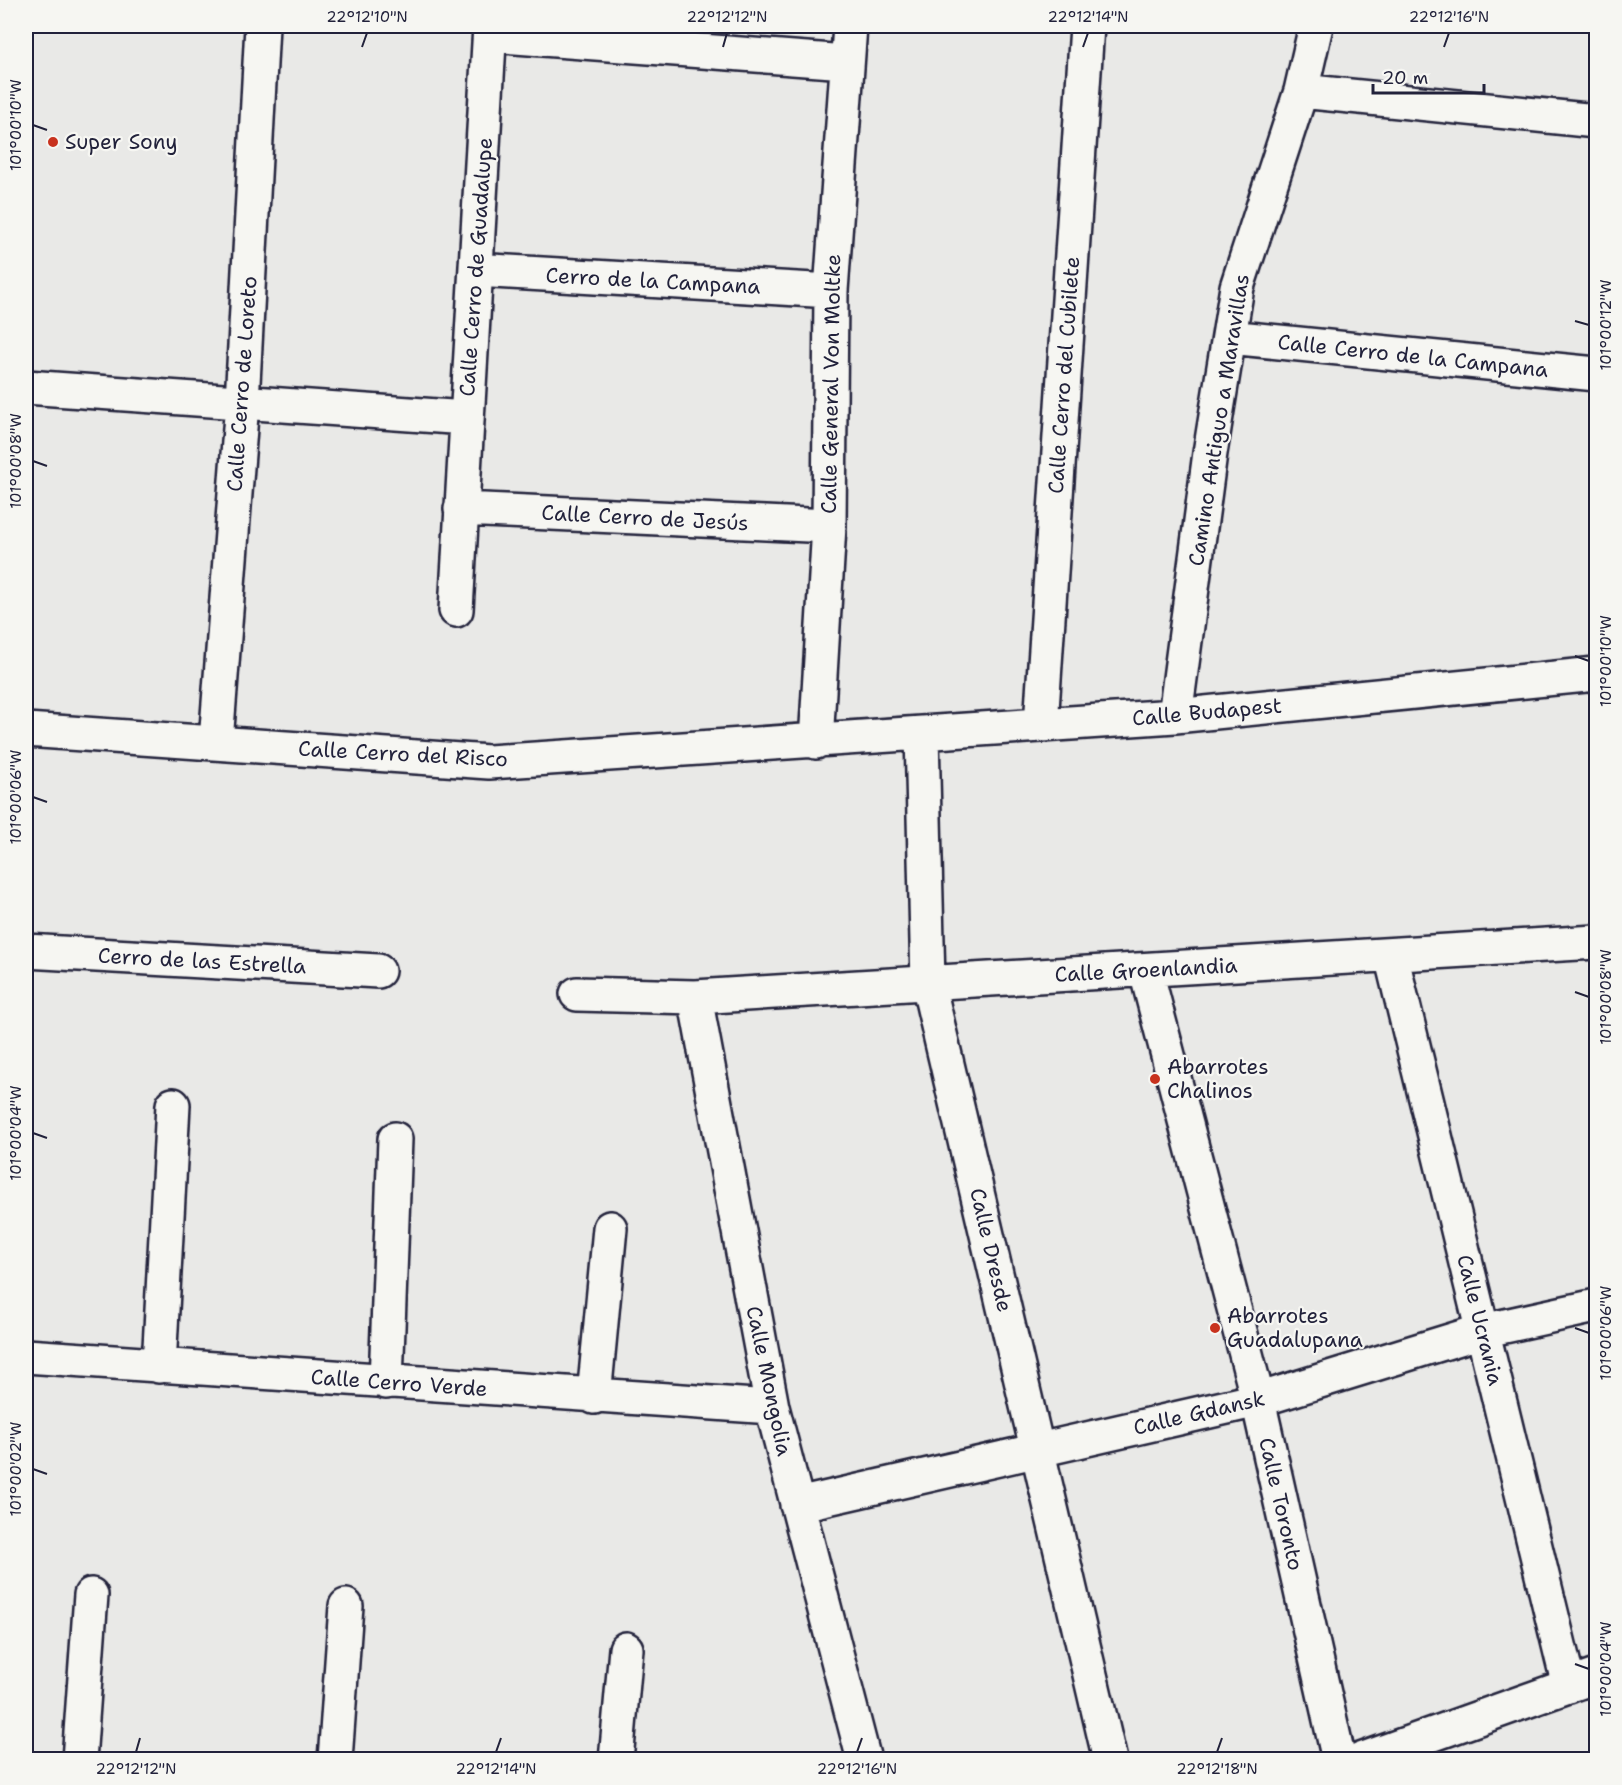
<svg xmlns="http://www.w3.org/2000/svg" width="1622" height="1785" font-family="'Shantell Sans',sans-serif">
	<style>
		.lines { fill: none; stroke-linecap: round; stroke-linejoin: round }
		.minor-casing { stroke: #22223b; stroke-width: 38 }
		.minor { stroke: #f6f6f2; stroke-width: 33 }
		.ticks { fill: none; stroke: #22223b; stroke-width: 2 }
		.poi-dot { fill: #c8321e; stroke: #f6f6f2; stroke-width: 2 }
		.labels { text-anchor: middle; stroke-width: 4.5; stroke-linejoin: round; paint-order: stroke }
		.poi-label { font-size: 21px; fill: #22223b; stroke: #f6f6f2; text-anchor: start }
		.street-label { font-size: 21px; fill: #22223b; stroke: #f6f6f2 }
		.neatline { fill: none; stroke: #22223b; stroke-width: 2 }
		.ticks-label { font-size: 15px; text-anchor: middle; fill: #22223b }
	</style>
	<rect width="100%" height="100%" fill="#e9e9e7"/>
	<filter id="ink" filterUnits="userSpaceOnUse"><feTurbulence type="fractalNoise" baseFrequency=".0167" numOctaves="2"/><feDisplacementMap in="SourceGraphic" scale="12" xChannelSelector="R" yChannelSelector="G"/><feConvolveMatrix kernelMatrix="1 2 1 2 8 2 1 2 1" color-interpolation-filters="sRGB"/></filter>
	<g filter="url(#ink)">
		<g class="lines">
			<!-- minor casing -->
			<g class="minor-casing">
				<path id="minor" d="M490 35 846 62
					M1301 91 1596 121
					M476 270 831 291
					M1229 337 1596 374
					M26 387 466 418
					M461 509 829 526
					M456 610 490 26
					M1175 716 1210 453 1237 287 1301 91 1316 26
					M1041 725 1087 26
					M26 730 489 762 1175 716 1596 674
					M922 734 928 983 1110 1760
					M216 742 242 402 262 26
					M816 742 829 526 831 291 850 26
					M26 951 378 971
					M1391 955 1569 1686
					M1146 971 1258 1400 1339 1760
					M577 994 695 997 1596 942
					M695 997 772 1407 864 1760
					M26 1356 772 1407
					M159 1366 173 1105
					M386 1382 395 1139
					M594 1397 610 1228
					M797 1505 1258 1400 1482 1331 1596 1306
					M79 1760 91 1595
					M335 1760 346 1606
					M616 1760 626 1649
					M1361 1760 1596 1676"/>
			</g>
			<!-- minor -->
			<use href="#minor" class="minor"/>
		</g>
	</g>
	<!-- ticks -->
	<path class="ticks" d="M362 47 367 33M723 47 727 33M1083 47 1088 33M1444 47 1449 33M33 125 47 130M1575 321 1589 325M33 461 47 466M1575 656 1589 661M33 797 47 802M1575 992 1589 997M33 1133 47 1138M1575 1328 1589 1333M33 1469 47 1474M1575 1664 1589 1669M136 1752 140 1738M496 1752 501 1738M857 1752 862 1738M1217 1752 1222 1738"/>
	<!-- markers -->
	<g class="poi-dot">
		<circle cx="53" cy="142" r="6"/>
		<circle cx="1155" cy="1079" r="6"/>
		<circle cx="1215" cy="1328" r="6"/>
	</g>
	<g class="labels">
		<!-- poi labels -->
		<g class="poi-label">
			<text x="65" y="149">Super Sony</text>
			<text x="1167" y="1074">Abarrotes<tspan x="1167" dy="24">Chalinos</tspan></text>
			<text x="1227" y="1323">Abarrotes<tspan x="1227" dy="24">Guadalupana</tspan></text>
		</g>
		<!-- street labels -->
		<g class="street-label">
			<text transform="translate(476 267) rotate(-86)" y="7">Calle Cerro de Guadalupe</text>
			<text transform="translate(653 281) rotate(3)" y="7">Cerro de la Campana</text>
			<text transform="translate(1413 356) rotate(6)" y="7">Calle Cerro de la Campana</text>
			<text transform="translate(1064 375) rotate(-86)" y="7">Calle Cerro del Cubilete</text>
			<text transform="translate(242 384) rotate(-86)" y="7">Calle Cerro de Loreto</text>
			<text transform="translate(831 384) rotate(-89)" y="7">Calle General Von Moltke</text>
			<text transform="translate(1219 420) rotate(-81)" y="7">Camino Antiguo a Maravillas</text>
			<text transform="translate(645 518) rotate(3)" y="7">Calle Cerro de Jesús</text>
			<text transform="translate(1207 712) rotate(-5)" y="7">Calle Budapest</text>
			<text transform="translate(403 754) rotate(3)" y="7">Calle Cerro del Risco</text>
			<text transform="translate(202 961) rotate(3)" y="7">Cerro de las Estrella</text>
			<text transform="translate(1146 970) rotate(-3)" y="7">Calle Groenlandia</text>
			<text transform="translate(991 1250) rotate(77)" y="7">Calle Dresde</text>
			<text transform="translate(1480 1320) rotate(76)" y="7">Calle Ucrania</text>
			<text transform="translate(769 1381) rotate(78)" y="7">Calle Mongolia</text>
			<text transform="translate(399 1383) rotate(4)" y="7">Calle Cerro Verde</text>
			<text transform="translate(1199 1413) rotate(-13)" y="7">Calle Gdansk</text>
			<text transform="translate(1281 1504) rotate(77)" y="7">Calle Toronto</text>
		</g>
	</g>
	<!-- margin -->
	<rect width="1622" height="1785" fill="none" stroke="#f6f6f2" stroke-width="66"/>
	<!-- scale -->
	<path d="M1373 84v9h111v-9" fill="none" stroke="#22223b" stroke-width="3"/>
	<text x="1382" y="84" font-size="18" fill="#22223b" stroke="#f6f6f2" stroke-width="4.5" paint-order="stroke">20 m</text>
	<rect x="33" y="33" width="1556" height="1719" class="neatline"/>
	<g class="ticks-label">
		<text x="367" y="22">22°12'10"N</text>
		<text x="727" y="22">22°12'12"N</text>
		<text x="1088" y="22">22°12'14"N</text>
		<text x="1449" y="22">22°12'16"N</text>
		<text transform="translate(16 125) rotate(-90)" y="5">101°00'10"W</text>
		<text transform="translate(1606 325) rotate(-90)" y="5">101°00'12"W</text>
		<text transform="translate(16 461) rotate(-90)" y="5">101°00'08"W</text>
		<text transform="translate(1606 661) rotate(-90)" y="5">101°00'10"W</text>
		<text transform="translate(16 797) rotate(-90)" y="5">101°00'06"W</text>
		<text transform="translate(1606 997) rotate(-90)" y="5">101°00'08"W</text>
		<text transform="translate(16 1133) rotate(-90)" y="5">101°00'04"W</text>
		<text transform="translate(1606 1333) rotate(-90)" y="5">101°00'06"W</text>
		<text transform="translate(16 1469) rotate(-90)" y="5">101°00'02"W</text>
		<text transform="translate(1606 1669) rotate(-90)" y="5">101°00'04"W</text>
		<text x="136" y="1774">22°12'12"N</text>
		<text x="496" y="1774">22°12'14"N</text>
		<text x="857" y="1774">22°12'16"N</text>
		<text x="1217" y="1774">22°12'18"N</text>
	</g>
</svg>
